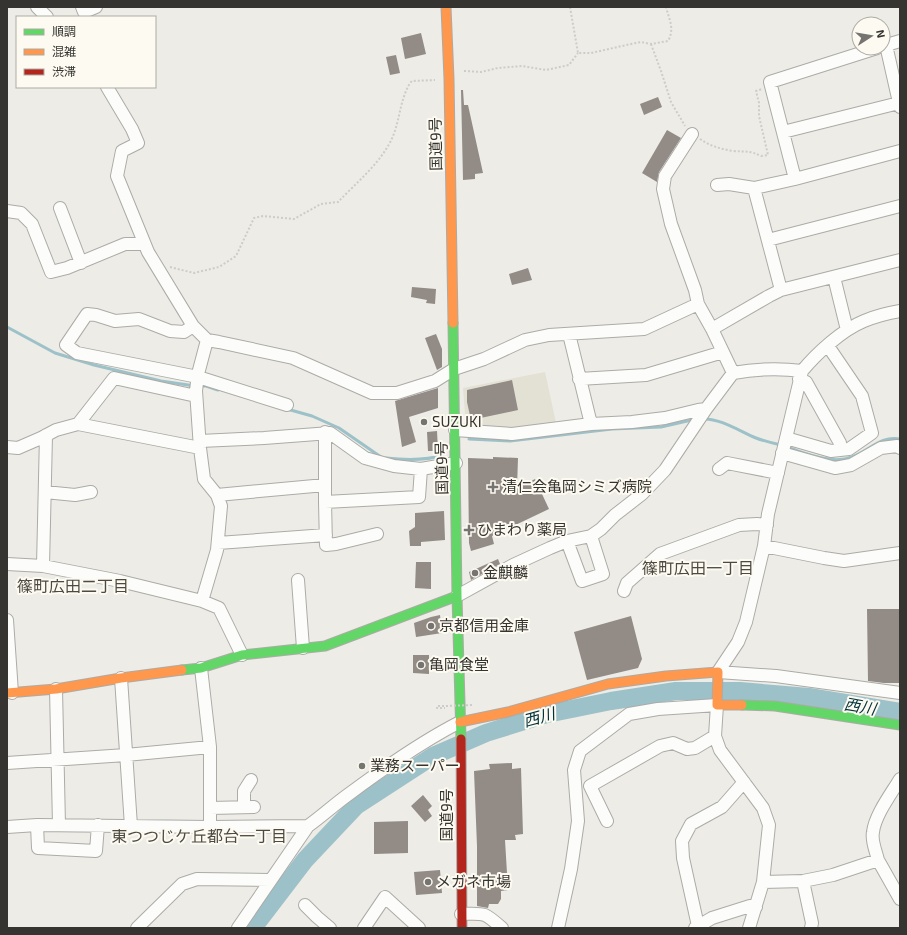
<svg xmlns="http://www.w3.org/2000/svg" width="907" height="935" font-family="'Exo 2','Noto Sans JP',sans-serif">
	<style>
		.built { fill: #e3e0d4 }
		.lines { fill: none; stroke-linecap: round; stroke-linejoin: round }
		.stream { stroke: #9cc1c8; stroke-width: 3 }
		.river { stroke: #9cc1c8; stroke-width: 18 }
		.building { fill: #928b86 }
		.street-casing { stroke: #acaba7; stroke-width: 14 }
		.fast-casing { stroke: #acaba7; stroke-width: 11 }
		.slow-casing { stroke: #acaba7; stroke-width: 11 }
		.jam-casing { stroke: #acaba7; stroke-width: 11 }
		.path { stroke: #cdccca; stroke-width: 2; stroke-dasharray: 2 2; stroke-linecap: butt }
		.street { stroke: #fcfcfb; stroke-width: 12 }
		.fast { stroke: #63d668; stroke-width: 9 }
		.slow { stroke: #ff974d; stroke-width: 9 }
		.jam { stroke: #b3261e; stroke-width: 9 }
		.path-bridge { stroke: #cdccca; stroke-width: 2; stroke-dasharray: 2 2; stroke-linecap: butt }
		.poi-dot { fill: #757470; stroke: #fdfaf1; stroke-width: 1.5 }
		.labels { text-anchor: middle; stroke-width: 4; stroke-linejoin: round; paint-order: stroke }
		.street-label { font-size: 15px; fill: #353430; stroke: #fdfaf1 }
		.poi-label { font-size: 15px; fill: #353430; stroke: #fdfaf1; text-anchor: start }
		.neighbourhood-label { font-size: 16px; fill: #4c4a42; stroke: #fdfaf1 }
		.water-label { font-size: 16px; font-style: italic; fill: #00313b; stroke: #fdfaf1 }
	</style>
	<rect width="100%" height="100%" fill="#edece6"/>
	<!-- built -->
	<path class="built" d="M545 372 556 423 505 430 466 426 463 388Z"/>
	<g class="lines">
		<!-- stream -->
		<path class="stream" d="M7 327 55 353 94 365 161 381 195 386
			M200 386H206L218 390
			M287 409 312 416 339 428 381 457
			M703 419C720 418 741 432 756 438 764 441 772 443 781 445
			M469 439 510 441 612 429 661 427 696 419
			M786 447C806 453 831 465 852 457 869 451 881 435 900 439
			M386 458C404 460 425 461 443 455"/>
		<!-- river -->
		<path class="river" d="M253 928 305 860 356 806 433 756 486 733 547 714 611 701 676 691H740L809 697 900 712"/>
	</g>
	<!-- building -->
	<path class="building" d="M421 33 426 54 405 59 401 38Z
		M396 55 400 73 390 75 386 57Z
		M461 90H463L464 105H468L483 173 475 174V179L463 180Z
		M658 97 662 107 644 115 640 104Z
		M667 130 681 138 659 172 657 182 642 173Z
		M528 268 532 280 512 285 509 274Z
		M412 287 436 289 435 304 426 303 427 300 411 297Z
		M436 334 442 349V367L437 370 425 338Z
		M512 380 518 410 471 420 467 402V390Z
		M438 388V408L409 417 416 442 402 447 395 401Z
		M437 431 438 451H428L427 432Z
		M493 457 518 458 517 488 535 479 549 509 492 536 494 544 471 551 469 543 468 458 493 459Z
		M444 511 445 540 421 542V546H410L409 531 415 527V513Z
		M498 559 500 564 471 580 469 572Z
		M416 562H431V589L415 588Z
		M867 609H900V683H884L868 681Z
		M440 615 442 633 416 637 414 623 431 617Z
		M631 616 642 659 638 668 587 680 574 632Z
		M413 655H429V674L413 673Z
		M512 763V769L521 768 523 834 515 835 516 840H505L508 890 501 891V899L498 904H489L488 908 477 906V846L474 771 490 769 489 764Z
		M423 795 432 806 428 810 432 816 425 822 411 806Z
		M408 821V853L374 854V822Z
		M440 870 442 893 416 895 414 872Z"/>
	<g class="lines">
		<!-- street casing -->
		<g class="street-casing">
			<path id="street" d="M37 7 47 17
				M82 7 84 12 96 7
				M886 45 900 107
				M883 46 900 41
				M107 87 132 129 138 143 122 151 117 176 148 252 193 326 207 340 219 342 293 358 372 393H397L435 381 454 369 484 359 525 340 549 335 644 329 698 304
				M783 132 899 103
				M692 134 665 176 663 189 671 224 695 290 698 304 712 329 733 373
				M795 179 900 151
				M717 185 729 184 754 188
				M60 208 81 263
				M7 211 21 213 32 224 51 272 67 268 125 244H144
				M768 240 900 206
				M834 277 847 330
				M781 290 900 260
				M900 311C888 313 876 316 864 321 842 330 817 353 802 371L768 514 764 546 746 622 738 642 718 672 776 676 900 693
				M193 326 184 332 170 331 139 319 115 321 96 315 87 314 66 345 77 353 198 377 287 405
				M712 329 769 296 781 290 754 188 795 179 770 82 877 48
				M569 334 591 424
				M579 379 646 375 723 352
				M799 379 806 382 840 443 841 450
				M78 424 114 378 196 396
				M455 430 512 434 591 424 632 422 665 418 698 410 706 409
				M325 432V485
				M786 438 831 451 849 449 872 433 862 396 828 346
				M200 441 264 438 330 433 365 458 394 466 421 469
				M7 447 18 448 41 438 56 430 78 424 200 448
				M782 453 835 468 851 465 881 448 897 446 900 448
				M719 469 727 463 778 473
				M45 492 75 495 91 492
				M217 495 325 485V502L419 497 421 469 456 463
				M325 502 326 545 336 544 377 534
				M567 541 582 581 603 574 591 536
				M218 543 326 535
				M764 546 824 558 844 561 900 553
				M7 564 43 566 120 581 202 601 219 608 242 655
				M43 566 46 435
				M298 580 303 648
				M624 591 627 583 660 554 739 525 757 524 767 525
				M457 596 513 565 550 548 567 541 591 536 601 529 615 515 642 494 665 470 706 409 733 373C755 369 780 368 802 371
				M202 601 217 550 221 506 217 495 204 479 200 448 196 391 198 374 207 340
				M7 620 12 693
				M201 668 210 747V827
				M121 678 131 826
				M56 689 59 825
				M7 763 126 755 210 747
				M244 807V791L251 780
				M210 808 254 807
				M607 821 590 786 660 746 673 743 687 749 695 748 715 736
				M37 825 38 848 96 851 98 825
				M7 827 37 825 210 827 308 826
				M878 860C876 851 871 841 873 832 875 815 891 794 900 779
				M803 881 812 923 811 928
				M763 882 803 881 833 875 878 860 900 899
				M305 905 317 917 330 928
				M461 914C485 913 484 912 502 928
				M698 926 683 858 682 841 691 824 722 807 744 782
				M137 928 182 884 197 879 270 880
				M238 928 308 826C322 816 335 804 349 794 384 768 421 742 460 722
				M364 928 385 897 419 928
				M558 928 571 869 578 821 574 770 580 751 629 714 658 709 717 705 715 736 720 750 763 808 769 825 763 882 749 928
				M695 928 712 918 750 906 756 907"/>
		</g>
		<!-- fast casing -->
		<g class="fast-casing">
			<path id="fast" d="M453 323 457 596 461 739
				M182 670 201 668 242 655 325 646 457 596
				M742 705 775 706 900 725"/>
		</g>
		<!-- slow casing -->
		<g class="slow-casing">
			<path id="slow" d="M446 7 449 79 453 323
				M7 693 56 689 121 678 182 670
				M460 722 508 712 608 684 666 676 718 672 717 705H742"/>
		</g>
		<!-- jam casing -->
		<g class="jam-casing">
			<path id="jam" d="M461 739 462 928"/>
		</g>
		<!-- path -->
		<path class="path" d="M570 7 578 53H591L631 44 641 42 651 44 668 41C675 29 669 19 666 7
			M651 44 661 71 671 102 685 126
			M464 71 481 72 498 68 522 66 546 70 569 65 578 53
			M700 139C710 146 721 149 733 151 745 152 749 150 761 156L768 155 759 116V103L756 91 762 89
			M170 267 194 273 219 267 236 256 254 218 263 216 294 219 321 204 338 202C356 183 383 161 393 136 400 119 400 100 410 83L412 81 435 80
			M444 706H437V708H445"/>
		<!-- street -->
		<use href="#street" class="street"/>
		<!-- fast -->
		<use href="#fast" class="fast"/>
		<!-- slow -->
		<use href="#slow" class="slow"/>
		<!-- jam -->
		<use href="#jam" class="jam"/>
		<!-- path-bridge -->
		<path class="path-bridge" d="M446 706 472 705"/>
	</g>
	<!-- markers -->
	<g class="poi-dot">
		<circle cx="424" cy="422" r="4"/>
		<path d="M491 481h4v4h4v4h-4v4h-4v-4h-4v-4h4z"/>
		<path d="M467 524h4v4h4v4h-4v4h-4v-4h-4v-4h4z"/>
		<circle cx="475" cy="573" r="4"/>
		<circle cx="431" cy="626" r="4"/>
		<circle cx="421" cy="665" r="4"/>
		<circle cx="362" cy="766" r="4"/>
		<circle cx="428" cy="882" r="4"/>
	</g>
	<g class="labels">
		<!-- street labels -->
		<g class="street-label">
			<text transform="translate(436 144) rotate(-91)" y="5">国道9号</text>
			<text transform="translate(442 468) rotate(-91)" y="5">国道9号</text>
			<text transform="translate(447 815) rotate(-90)" y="5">国道9号</text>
		</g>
		<!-- poi labels -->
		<g class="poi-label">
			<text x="432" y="427">SUZUKI</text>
			<text x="502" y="492">清仁会亀岡シミズ病院</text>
			<text x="477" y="535">ひまわり薬局</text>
			<text x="483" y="578">金麒麟</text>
			<text x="439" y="631">京都信用金庫</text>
			<text x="429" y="670">亀岡食堂</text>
			<text x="370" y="771">業務スーパー</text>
			<text x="436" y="887">メガネ市場</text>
		</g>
		<!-- neighbourhood labels -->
		<g class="neighbourhood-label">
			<text x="698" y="574">篠町広田一丁目</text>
			<text x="73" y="592">篠町広田二丁目</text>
			<text x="199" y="842">東つつじケ丘都台一丁目</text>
		</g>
		<!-- water labels -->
		<g class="water-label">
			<text transform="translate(860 706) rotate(10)" y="6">西川</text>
			<text transform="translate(539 717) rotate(-15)" y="6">西川</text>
		</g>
	</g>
	<!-- border -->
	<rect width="907" height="935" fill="none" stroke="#353430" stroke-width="16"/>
	<!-- legend -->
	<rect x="16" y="16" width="140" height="72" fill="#fdfaf1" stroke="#adaba4"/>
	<rect x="24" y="29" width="20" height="6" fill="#63d668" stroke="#adaba4"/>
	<text x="52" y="36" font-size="12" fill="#353430">順調</text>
	<rect x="24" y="49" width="20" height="6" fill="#ff974d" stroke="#adaba4"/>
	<text x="52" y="56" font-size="12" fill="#353430">混雑</text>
	<rect x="24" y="69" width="20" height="6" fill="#b3261e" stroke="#adaba4"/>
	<text x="52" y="76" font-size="12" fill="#353430">渋滞</text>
	<!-- north arrow -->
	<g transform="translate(871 36) rotate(78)"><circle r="19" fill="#fdfaf1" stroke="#adaba4"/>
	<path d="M0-3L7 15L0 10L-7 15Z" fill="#757470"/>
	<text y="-6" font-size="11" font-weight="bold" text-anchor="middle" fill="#353430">N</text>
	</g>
</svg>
